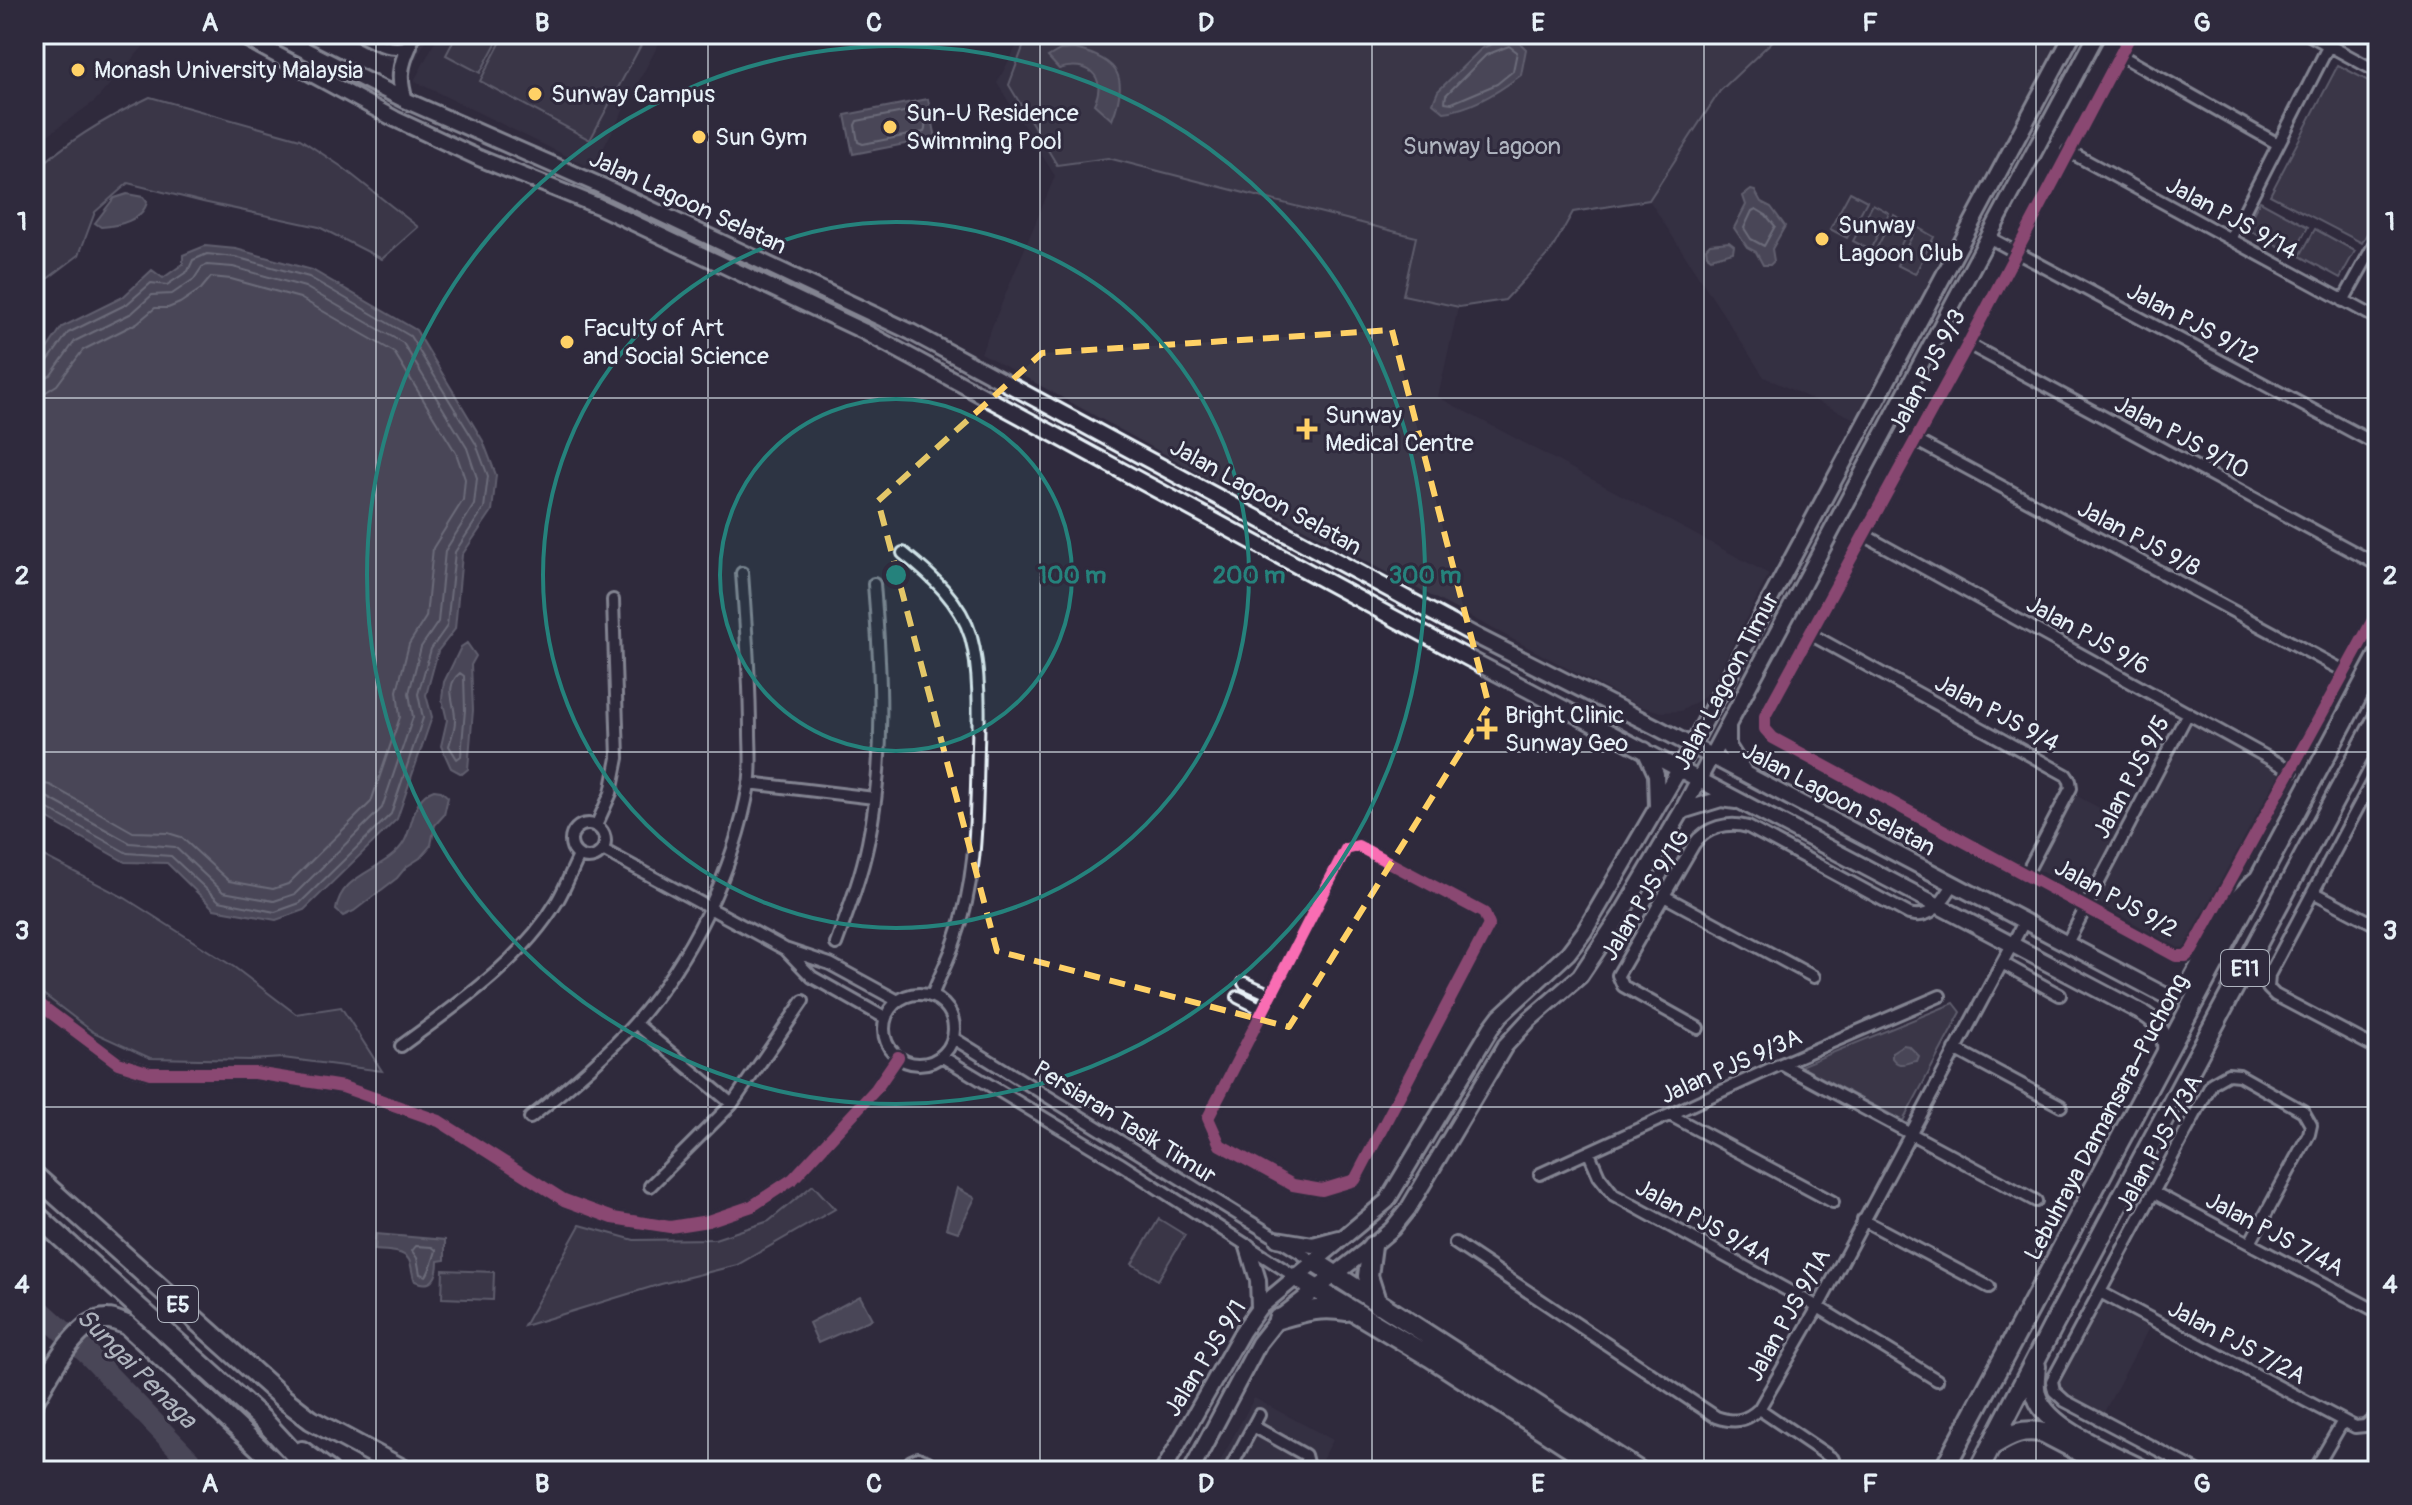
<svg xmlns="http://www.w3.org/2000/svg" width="2412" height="1505" font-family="Pangolin,sans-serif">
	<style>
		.built { fill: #3b3749 }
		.green { fill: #464455; stroke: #979aa6; stroke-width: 2 }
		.water { fill: #696978; stroke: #9c9fab; stroke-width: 2 }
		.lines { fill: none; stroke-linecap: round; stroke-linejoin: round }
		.shore { stroke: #b5bbc5; stroke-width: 2 }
		.river { stroke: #696978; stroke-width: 22 }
		.street-casing { stroke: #e8f1f8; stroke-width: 16 }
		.secondary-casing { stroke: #e8f1f8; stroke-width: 20 }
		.highway-casing { stroke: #e8f1f8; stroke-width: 24 }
		.street { stroke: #2f2a3d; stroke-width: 10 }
		.secondary { stroke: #2f2a3d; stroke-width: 14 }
		.highway { stroke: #2f2a3d; stroke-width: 18 }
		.cycleway-casing { stroke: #2f2a3d; stroke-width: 17 }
		.cycleway { stroke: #f96db3; stroke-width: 12 }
		.marked { fill: none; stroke: #ffd166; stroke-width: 6; stroke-dasharray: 16 10; stroke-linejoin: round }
		.grid { fill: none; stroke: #e8f1f8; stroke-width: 2; stroke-opacity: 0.55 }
		.ring { fill: none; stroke: #25827c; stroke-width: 4 }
		.poi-dot { fill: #ffd166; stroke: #2f2a3d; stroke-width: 3 }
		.labels { text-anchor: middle; stroke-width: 6; stroke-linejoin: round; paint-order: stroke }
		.shield { fill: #2f2a3d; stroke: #b0b5c0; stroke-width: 2 }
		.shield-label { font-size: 22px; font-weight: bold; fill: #e8f1f8 }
		.poi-label { font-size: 24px; fill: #e8f1f8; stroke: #2f2a3d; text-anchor: start }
		.park-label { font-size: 24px; fill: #afb4bf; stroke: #2f2a3d }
		.street-label { font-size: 24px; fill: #e8f1f8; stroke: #2f2a3d }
		.water-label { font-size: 26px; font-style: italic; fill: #afb4be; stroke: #2f2a3d }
		.centre { fill: #25827c; stroke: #2f2a3d; stroke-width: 4 }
		.ring-label { font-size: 24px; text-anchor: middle; font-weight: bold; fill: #25827c; stroke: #2f2a3d; stroke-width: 6; stroke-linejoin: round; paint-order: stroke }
		.neatline { fill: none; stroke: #e8f1f8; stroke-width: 3 }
		.grid-label { font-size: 26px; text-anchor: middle; font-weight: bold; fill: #e8f1f8 }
	</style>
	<rect width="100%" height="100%" fill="#2f2a3d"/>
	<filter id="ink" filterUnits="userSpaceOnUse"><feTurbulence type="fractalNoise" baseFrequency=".0125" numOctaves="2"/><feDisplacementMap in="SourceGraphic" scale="16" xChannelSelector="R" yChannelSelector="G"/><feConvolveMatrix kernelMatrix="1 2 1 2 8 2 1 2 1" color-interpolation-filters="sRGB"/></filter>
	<g filter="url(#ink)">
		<!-- built -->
		<path class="built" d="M34 34H150V39L95 101 34 145Z
			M331 34H429L411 69Z
			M439 34H664L598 158 585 165 414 81Z
			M1023 34H2062L1855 419 1764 377 1649 200 1573 212 1551 251 1505 300 1458 308 1438 397 1769 574 1706 696 1681 711 1662 712 1639 706 1206 477 981 353 1055 176 997 83Z
			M2193 720 2298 777 2195 957 2037 869 2075 795 2137 828Z
			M2103 1299 2151 1324 2102 1416 2067 1397 2059 1390 2057 1384Z
			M1254 1398 1333 1440 1316 1471H1215Z"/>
		<!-- green -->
		<path class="green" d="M457 34H501L480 73 446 55Z
			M505 34H647L590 140 480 81Z
			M1028 34H1780L1720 91 1649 200 1573 212 1551 251 1505 300 1459 307 1403 295 1416 237 1108 158 1057 165 1009 85Z
			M2338 65 2378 86V213L2362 243 2270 195Z
			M150 97 300 139 342 167 418 227 382 259 319 227 203 202 128 183 95 212 79 255 34 289V172C67 141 110 116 150 97Z
			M1850 192 1867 201 1847 238 1830 229Z
			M2260 201 2308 227 2293 254 2245 228Z
			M1873 204 1889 213 1870 250 1853 241Z
			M1894 215 1911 225 1892 262 1874 253Z
			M1917 227 1934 237 1915 274 1897 265Z
			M2315 229 2355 251 2340 278 2300 256Z
			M34 851 125 898 234 967 296 1014 341 1007 382 1071 283 1058 250 1060 150 1058 93 1032 34 987Z
			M1954 1003 1961 1012 1903 1121 1800 1066Z
			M813 1185 835 1209 737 1265 661 1284 524 1326 580 1225 634 1240 715 1239 769 1221Z
			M1159 1219 1185 1235 1158 1280 1132 1264Z
			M443 1270 494 1272 493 1300 442 1298Z"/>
		<!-- water -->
		<path class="water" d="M1513 36 1526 49 1521 75C1500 91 1472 109 1444 112L1433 103 1438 91 1482 48Z
			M1075 49C1120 60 1129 78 1112 120L1094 104C1108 76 1087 60 1059 69L1048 57 1060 50Z
			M928 99 936 138 853 154 845 115Z
			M1751 190 1755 191 1761 202 1771 207 1785 226 1772 249 1774 261 1770 265H1763L1756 252 1747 247 1734 228 1746 205 1743 196Z
			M127 194 143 197 147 202C143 220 118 226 101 227L95 223 114 198Z
			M1729 242 1734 246 1733 252 1711 258 1707 255 1706 248 1710 244Z
			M205 246 236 249 312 270 416 330 483 441 496 475 492 511 462 555 455 629 438 651 426 695 432 717 397 819 304 910 276 920 214 909 167 863 125 862 34 811V368L62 327 123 297 152 270 163 278 183 264V255Z
			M467 643 476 656 471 665 473 710 468 769 462 774 451 768 441 746 447 720 442 699 444 682 461 647Z
			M434 790 441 791 448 797 444 815 435 825 431 845 420 858 406 867 397 878 354 911 343 916 336 910C341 872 387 871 404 842 414 825 412 797 434 790Z
			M1903 1045 1909 1046 1919 1056 1917 1061C1905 1062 1900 1069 1892 1058V1052Z
			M957 1188 975 1198 958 1232 946 1228Z
			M376 1234 445 1240V1260L438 1261C438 1277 432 1289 415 1281 412 1275 412 1266 409 1260 403 1250 386 1251 375 1250Z
			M860 1296 872 1319 818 1343 809 1323Z"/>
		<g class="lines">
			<!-- shore -->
			<path class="shore" d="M1509 46 1517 52 1513 71 1497 84 1452 103 1445 102 1446 95 1486 55Z
				M919 109C924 113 927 127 924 132L863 144 858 142 855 125 857 121Z
				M1756 209 1766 215 1775 226 1764 246 1751 239 1744 228 1752 211Z
				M34 371 43 368 68 333 127 304 151 283 167 285 188 271 193 260 207 254 235 257 309 277 410 336 476 444 488 476 484 508 455 552 447 626 431 649 418 694 423 718 391 814 300 903 275 912 219 901 171 856 127 853 41 805 34 804
				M34 381 42 380 51 375 75 341 132 313 152 295 172 294 194 279 202 267 207 265 233 267 305 287 403 343 467 448 477 478 474 505 445 551 438 622 421 647 409 693 413 717 382 808 295 894 274 901 223 892 175 847 130 843 45 796 34 794
				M34 393 46 392 57 385 83 350 137 323 155 308H168L180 303 201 289 211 277 231 279 300 298 394 352 456 453 465 479 463 500 433 548 426 617 409 644 397 691 400 717 371 802 288 884 273 889 229 881 181 837 168 833 133 832 50 785 34 782
				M460 673 464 676 465 710 461 756 457 759 449 746C451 738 455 729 455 721 456 703 443 687 460 673Z
				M416 1246 432 1247 436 1250C435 1255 429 1273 426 1276L420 1274 417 1258 412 1251Z"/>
			<!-- river -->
			<path class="river" d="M34 1305 88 1354 200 1471"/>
			<!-- street casing -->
			<g class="street-casing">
				<path id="street" d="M357 34C374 43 390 52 409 46L415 34
					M2131 34 1968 344 1765 716V729L1773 738 2176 956H2186L2192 950 2378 611
					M2308 34 2378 72
					M2120 55 2278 144
					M2068 151 2378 319
					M1988 237 2378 445
					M2230 239 2329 45
					M2343 301 2378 238
					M1968 344 2378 565
					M1915 440 2344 671
					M1864 535 2292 771
					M903 553C932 576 960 601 971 637 980 669 979 714 978 747 976 811 978 878 955 940 949 959 939 977 932 996
					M1810 634 2066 775 2070 781 2071 788 2026 874
					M2378 770 2269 975 2268 988 2275 995 2378 1049
					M749 783 874 798
					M2364 796 2378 803
					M571 841a17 17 0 1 1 34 0a17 17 0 1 1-34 0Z
					M596 826 611 793 618 758 613 600
					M1358 846 1484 913 1489 925 1355 1180 1322 1190 1293 1185 1220 1145 1208 1118 1346 849Z
					M603 850 785 949 830 964 898 1001
					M2313 892 2378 926
					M1664 896 1814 977
					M836 944C848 911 861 877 868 843 886 757 881 671 874 584
					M2066 945 2188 713
					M786 950 812 977 885 1018
					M2002 963 2060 995
					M1244 983 1271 995
					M884 1029a35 35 0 1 1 70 0a35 35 0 1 1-70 0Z
					M1238 997 1264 1010
					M34 1000 118 1063 150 1073H255L343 1087 439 1121 564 1200 613 1218 670 1227 708 1221 752 1206 793 1179 876 1089 898 1057
					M635 1023 732 1104
					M1698 1028 1623 986 1618 975 1694 844C1706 827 1729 821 1748 827L1909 914C1932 920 1942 902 1953 885
					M953 1038 1315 1262
					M401 1046C458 1004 521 962 558 900 566 886 572 870 579 856
					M1955 1049 2061 1106
					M941 1056 1119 1163 1296 1277
					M1781 1064 2036 1201
					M1670 1115 1833 1202
					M530 1118C567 1089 603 1059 634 1024 691 959 734 871 749 785 752 768 750 748 750 731 750 678 746 626 742 573
					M1589 1153 1599 1176 1614 1195 1818 1307 1937 1380
					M1540 1174 1781 1064 1940 996
					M650 1186 732 1104 803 1001
					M2153 1192 2378 1312
					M1863 1220 1989 1287
					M1455 1243 1716 1417C1734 1423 1745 1422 1759 1409L1818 1307 2024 922
					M2100 1292 2355 1427 2365 1426 2378 1415
					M1759 1409 1833 1459
					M1253 1426 1305 1455 1307 1463 1303 1471
					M906 1471 911 1461 918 1458 928 1462 932 1471
					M1229 1471 1259 1415
					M2198 1471 2065 1401 2054 1391 2052 1381 2212 1083 2228 1074 2239 1075 2303 1111 2311 1125 2309 1134 2250 1243
					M2314 1471 2343 1421"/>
			</g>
			<!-- secondary casing -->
			<g class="secondary-casing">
				<path id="secondary" d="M238 34 395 119 479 158 598 206 863 331 1468 658 2144 1014C2161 1025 2167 1036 2165 1056
					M273 34 405 100 606 188 911 332 1478 637 1656 727 2166 996 2176 995 2188 984 2235 900 2255 880
					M405 100C398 79 400 66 409 46
					M1728 727V746L1743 770
					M1645 750 1656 774 1657 806
					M1682 811 1721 799 1736 801
					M1277 1239 1313 1245 1339 1238
					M1248 1247 1258 1280 1259 1308
					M1163 1471 1242 1332 1259 1308 1387 1201 1491 1028 1500 1016 1568 953 1584 932 1680 768 2073 34
					M1191 1471 1259 1343 1278 1319 1372 1246 1392 1229 1408 1209 1505 1046 1528 1021 1580 976 1622 913 1682 811 2097 34"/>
			</g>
			<!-- highway casing -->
			<g class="highway-casing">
				<path id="highway" d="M34 1175 284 1399 311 1420 406 1471
					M34 1213 264 1421 310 1471
					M1372 1246 1368 1276 1377 1304
					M1315 1262 1639 1471
					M1296 1277 1430 1357 1607 1471
					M1278 1319C1302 1312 1321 1306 1346 1311
					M2036 1366C2035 1377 2033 1387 2037 1397 2048 1430 2114 1455 2145 1471
					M34 1401C47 1378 77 1317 108 1319 114 1319 121 1323 127 1325L284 1471
					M1993 1445C2011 1434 2023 1428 2044 1433L2117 1471
					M302 1451 329 1471
					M1943 1471 2378 657
					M1978 1471 2053 1326 2378 718"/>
			</g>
			<!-- street -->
			<use href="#street" class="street"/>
			<!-- secondary -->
			<use href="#secondary" class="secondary"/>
			<!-- highway -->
			<use href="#highway" class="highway"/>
			<!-- cycleway casing -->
			<g class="cycleway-casing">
				<path id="cycleway" d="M2131 34 1968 344 1765 716V729L1773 738 2176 956H2186L2192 950 2378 611
					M1358 846 1484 913 1489 925 1355 1180 1322 1190 1293 1185 1220 1145 1208 1118 1346 849Z
					M34 1000 118 1063 150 1073H255L343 1087 439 1121 564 1200 613 1218 670 1227 708 1221 752 1206 793 1179 876 1089 898 1057"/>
			</g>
			<!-- cycleway -->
			<use href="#cycleway" class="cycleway"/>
		</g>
	</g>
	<!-- marked area -->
	<path d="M0 0H2412V1505H0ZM1392 330 1489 706 1289 1027 997 951 878 501 1042 353Z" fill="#2f2a3d" fill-opacity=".55" fill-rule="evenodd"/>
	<path class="marked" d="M1392 330 1489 706 1289 1027 997 951 878 501 1042 353Z"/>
	<!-- grid -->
	<path class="grid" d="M376 34V1471M708 34V1471M1040 34V1471M1372 34V1471M1704 34V1471M2036 34V1471M34 398H2378M34 752H2378M34 1107H2378"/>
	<!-- distance rings -->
	<circle cx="896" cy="575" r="176" fill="#25827c" fill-opacity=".12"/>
	<g class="ring">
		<circle cx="896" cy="575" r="176"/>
		<circle cx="896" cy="575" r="353"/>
		<circle cx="896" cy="575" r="529"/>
	</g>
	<!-- markers -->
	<g class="poi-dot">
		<circle cx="78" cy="70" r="8"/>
		<circle cx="535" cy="94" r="8"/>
		<circle cx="890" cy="127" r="8"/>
		<circle cx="699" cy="137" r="8"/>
		<circle cx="1822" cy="239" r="8"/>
		<circle cx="567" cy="342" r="8"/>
		<path d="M1303 417h8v8h8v8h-8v8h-8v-8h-8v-8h8z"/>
		<path d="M1483 717h8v8h8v8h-8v8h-8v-8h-8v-8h8z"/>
	</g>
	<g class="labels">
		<!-- shield labels -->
		<g class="shield">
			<rect x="2221" y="950" width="48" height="36" rx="6"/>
			<rect x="158" y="1286" width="40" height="36" rx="6"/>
		</g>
		<g class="shield-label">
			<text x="2245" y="976">E11</text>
			<text x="178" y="1312">E5</text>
		</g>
		<!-- poi labels -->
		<g class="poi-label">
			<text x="94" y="78">Monash University Malaysia</text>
			<text x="551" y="102">Sunway Campus</text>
			<text x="906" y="121">Sun-U Residence<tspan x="906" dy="28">Swimming Pool</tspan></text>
			<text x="715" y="145">Sun Gym</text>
			<text x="1838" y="233">Sunway<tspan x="1838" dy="28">Lagoon Club</tspan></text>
			<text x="583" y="336">Faculty of Art<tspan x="583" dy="28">and Social Science</tspan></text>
			<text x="1325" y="423">Sunway<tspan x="1325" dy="28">Medical Centre</tspan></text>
			<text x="1505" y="723">Bright Clinic<tspan x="1505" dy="28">Sunway Geo</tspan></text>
		</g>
		<!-- park labels -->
		<g class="park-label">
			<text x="1482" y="154">Sunway Lagoon</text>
		</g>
		<!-- street labels -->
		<g class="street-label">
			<text transform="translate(688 202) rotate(25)" y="8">Jalan Lagoon Selatan</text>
			<text transform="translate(2232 218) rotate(29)" y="8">Jalan PJS 9/14</text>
			<text transform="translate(2193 323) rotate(28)" y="8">Jalan PJS 9/12</text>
			<text transform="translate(1927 371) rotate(-62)" y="8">Jalan PJS 9/3</text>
			<text transform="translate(2182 437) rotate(28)" y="8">Jalan PJS 9/10</text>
			<text transform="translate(1266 497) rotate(29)" y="8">Jalan Lagoon Selatan</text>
			<text transform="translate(2139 538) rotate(28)" y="8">Jalan PJS 9/8</text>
			<text transform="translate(2088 635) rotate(29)" y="8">Jalan PJS 9/6</text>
			<text transform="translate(1726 681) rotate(-62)" y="8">Jalan Lagoon Timur</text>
			<text transform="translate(1997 713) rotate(28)" y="8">Jalan PJS 9/4</text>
			<text transform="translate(2131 777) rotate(-62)" y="8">Jalan PJS 9/5</text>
			<text transform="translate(1839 799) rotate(28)" y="8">Jalan Lagoon Selatan</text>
			<text transform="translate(1645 895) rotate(-59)" y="8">Jalan PJS 9/1G</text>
			<text transform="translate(2116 898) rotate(29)" y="8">Jalan PJS 9/2</text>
			<text transform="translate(1731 1066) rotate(-24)" y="8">Jalan PJS 9/3A</text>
			<text transform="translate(2106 1117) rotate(-62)" y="8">Lebuhraya Damansara–Puchong</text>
			<text transform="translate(1125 1122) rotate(32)" y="8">Persiaran Tasik Timur</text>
			<text transform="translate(2159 1143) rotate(-61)" y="8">Jalan PJS 7/3A</text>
			<text transform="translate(1704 1222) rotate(29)" y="8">Jalan PJS 9/4A</text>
			<text transform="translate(2275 1234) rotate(28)" y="8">Jalan PJS 7/4A</text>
			<text transform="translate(1788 1315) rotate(-61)" y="8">Jalan PJS 9/1A</text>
			<text transform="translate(2237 1342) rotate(28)" y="8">Jalan PJS 7/2A</text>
			<text transform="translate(1205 1358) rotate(-58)" y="8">Jalan PJS 9/1</text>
		</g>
		<!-- water labels -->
		<g class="water-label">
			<text transform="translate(137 1368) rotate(45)" y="9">Sungai Penaga</text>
		</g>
	</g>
	<circle cx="896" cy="575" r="12" class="centre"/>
	<g class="ring-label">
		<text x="1072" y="583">100 m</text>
		<text x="1249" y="583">200 m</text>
		<text x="1425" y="583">300 m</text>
	</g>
	<!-- margin -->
	<rect width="2412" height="1505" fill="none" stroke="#2f2a3d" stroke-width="88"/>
	<rect x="44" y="44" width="2324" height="1417" class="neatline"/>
	<g class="grid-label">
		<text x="210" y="31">A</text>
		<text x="542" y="31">B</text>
		<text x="874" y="31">C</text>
		<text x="1206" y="31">D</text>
		<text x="1538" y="31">E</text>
		<text x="1870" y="31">F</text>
		<text x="2202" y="31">G</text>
		<text x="22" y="230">1</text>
		<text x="2390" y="230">1</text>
		<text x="22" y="584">2</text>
		<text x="2390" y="584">2</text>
		<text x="22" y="939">3</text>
		<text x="2390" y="939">3</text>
		<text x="22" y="1293">4</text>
		<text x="2390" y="1293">4</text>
		<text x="210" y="1492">A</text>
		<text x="542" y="1492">B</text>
		<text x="874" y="1492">C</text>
		<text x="1206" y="1492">D</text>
		<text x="1538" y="1492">E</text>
		<text x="1870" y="1492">F</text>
		<text x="2202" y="1492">G</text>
	</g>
</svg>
